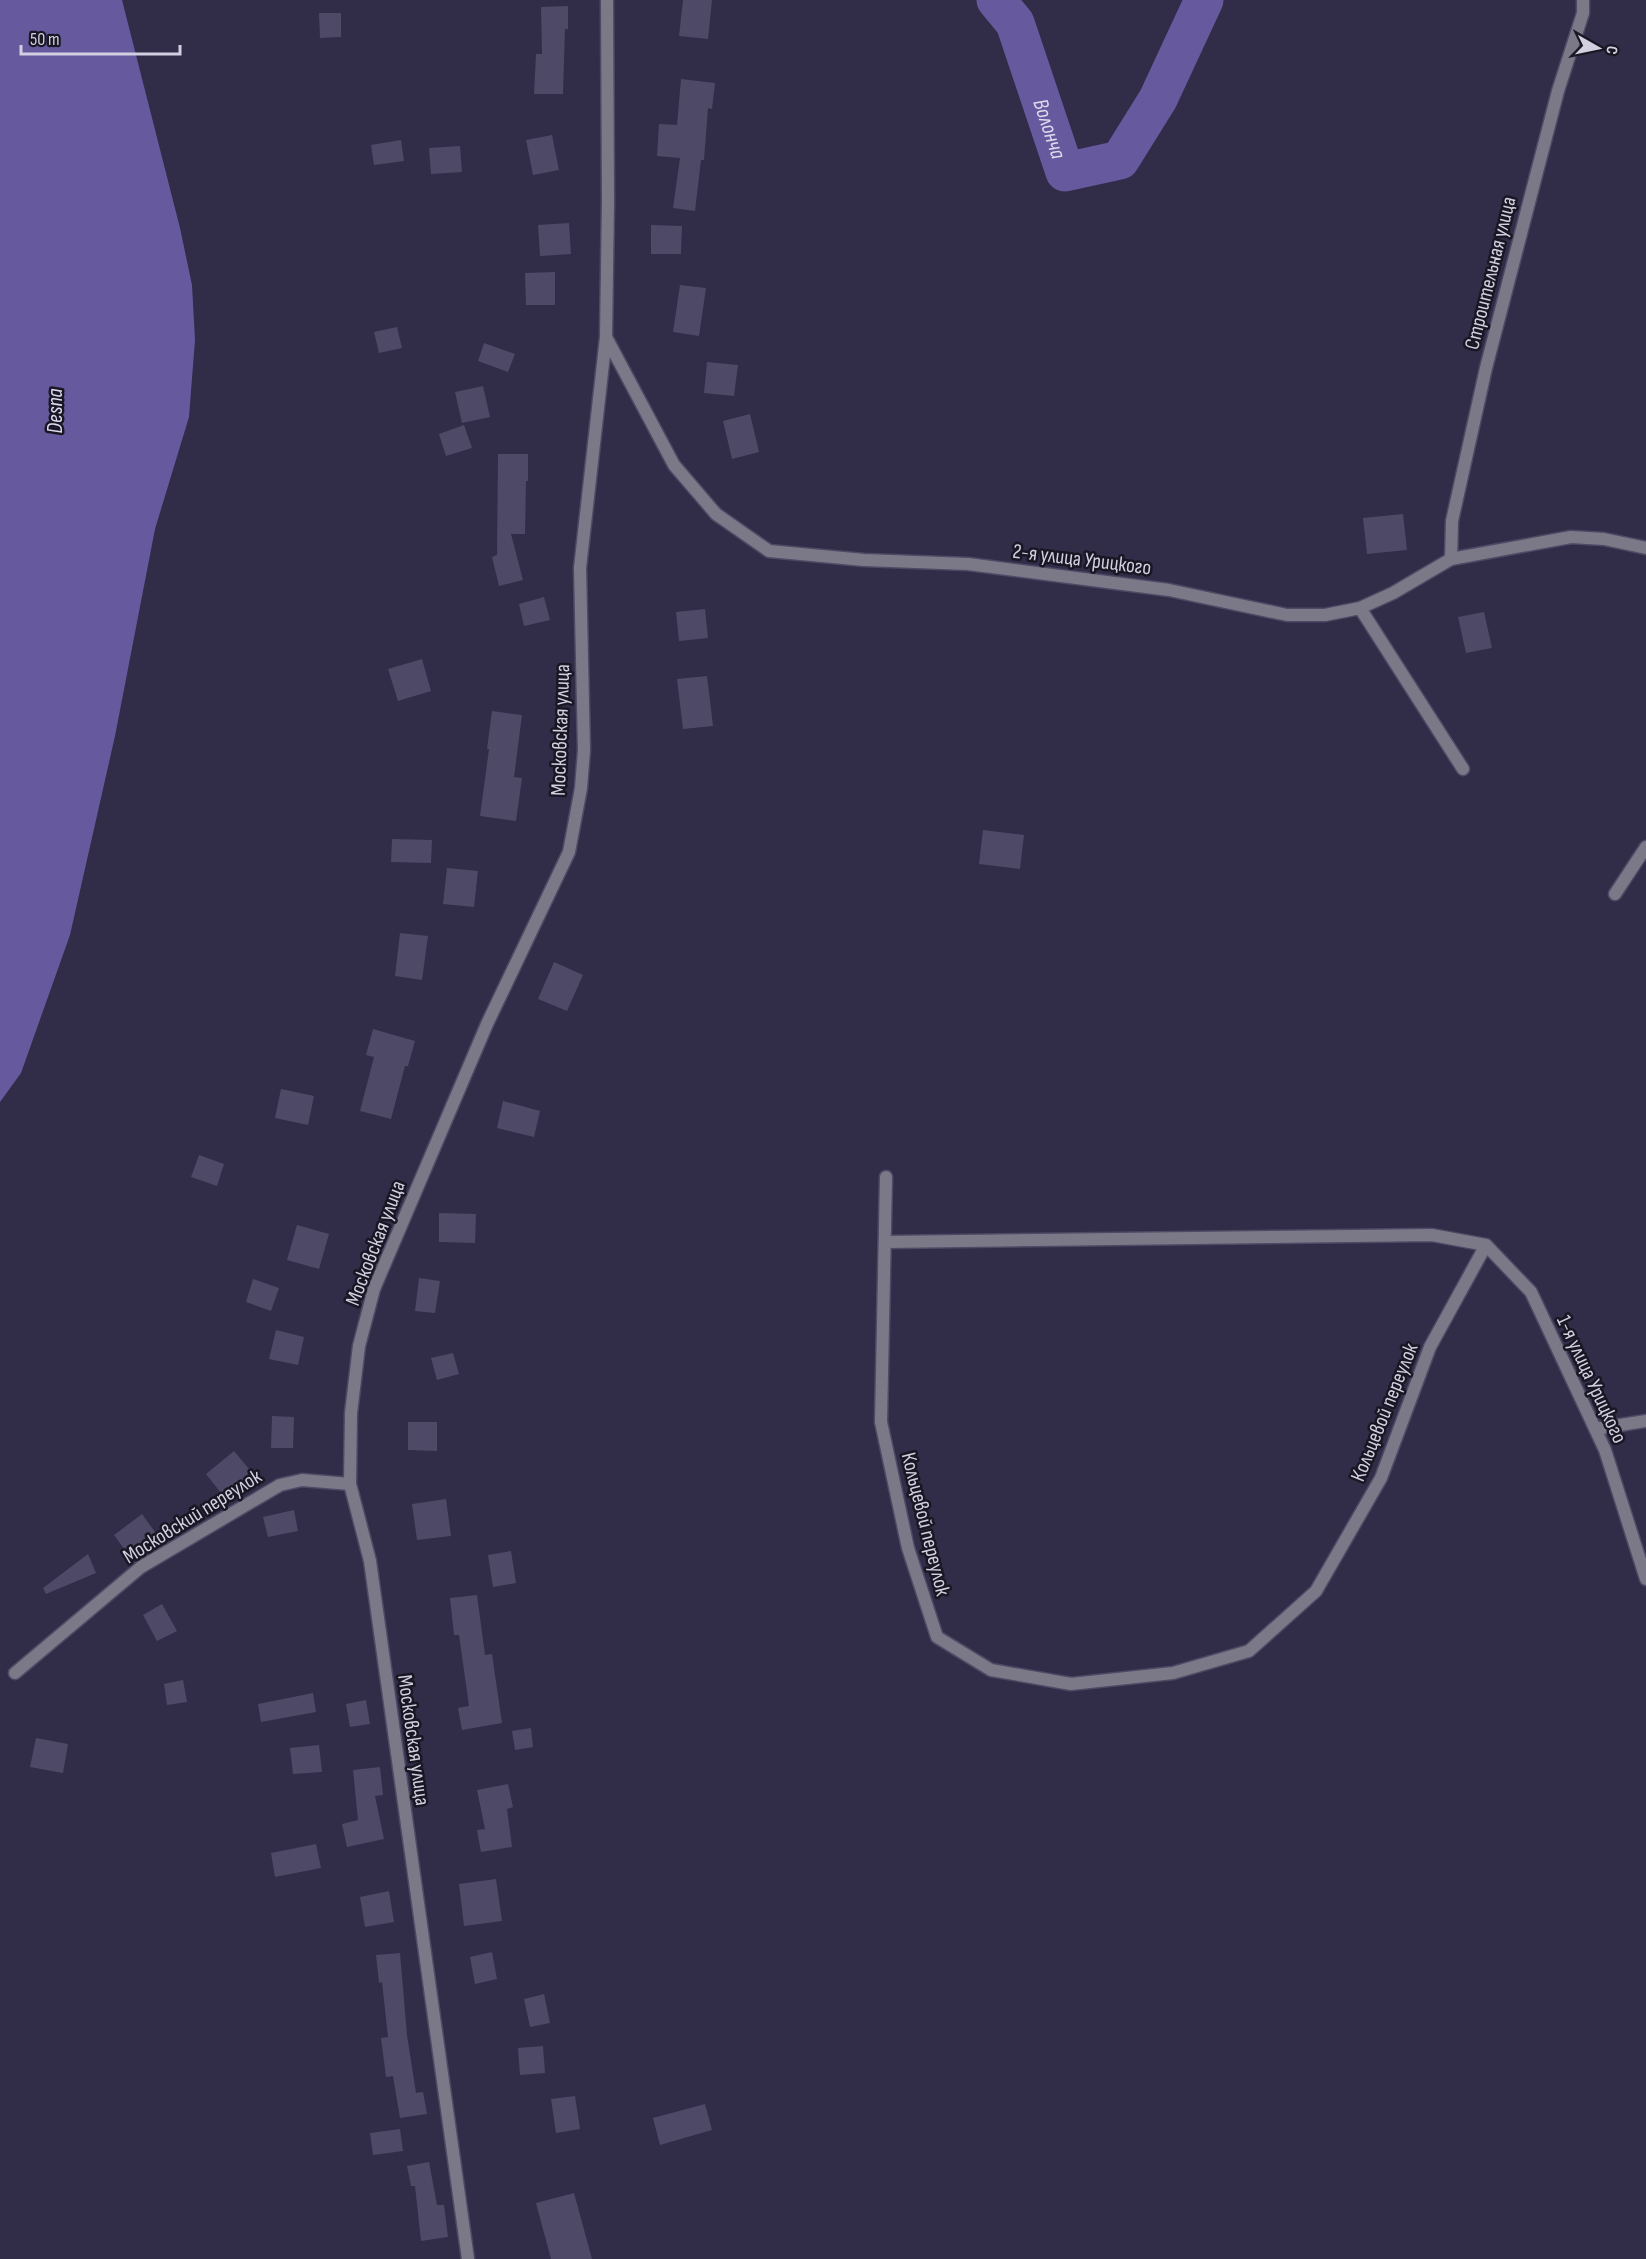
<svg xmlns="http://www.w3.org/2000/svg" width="1646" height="2259" font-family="'Sofia Sans Condensed',sans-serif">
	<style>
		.water { fill: #67599e }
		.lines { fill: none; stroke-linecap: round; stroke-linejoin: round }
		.river { stroke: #67599e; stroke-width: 39 }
		.building { fill: #4e4967 }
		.service-casing { stroke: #4e4964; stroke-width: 15 }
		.minor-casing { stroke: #4e4964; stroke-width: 15 }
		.service { stroke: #7b7988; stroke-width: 12 }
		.minor { stroke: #7b7988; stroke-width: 12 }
		.labels { text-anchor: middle; stroke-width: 5; stroke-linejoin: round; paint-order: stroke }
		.street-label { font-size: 21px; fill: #d2cfe1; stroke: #191723 }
		.water-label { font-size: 22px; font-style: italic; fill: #dddaee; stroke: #191723 }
	</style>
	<rect width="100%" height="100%" fill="#312c48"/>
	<!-- water -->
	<path class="water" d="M0 0H122L180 228 192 285 195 340 189 417 155 529 115 736 70 935 21 1073 0 1102Z"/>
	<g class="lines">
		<!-- river -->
		<path class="river" id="s1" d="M996 0 1015 23 1065 172 1120 160 1158 99 1204 0"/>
	</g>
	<!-- building -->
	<path class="building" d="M683 0H712L708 39 679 36Z
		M568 6V29H565L563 94H534L536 54H542L541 7Z
		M319 13H341V37L320 38Z
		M681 79 715 83 712 109 708 108 704 160H701L695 211 673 208 680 158 657 156 659 124 677 125Z
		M552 135 559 170 533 175 526 140Z
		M401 140 404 161 374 165 371 145Z
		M460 146 462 172 431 174 429 148Z
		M569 223 571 254 540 256 538 225Z
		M651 225 682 226 681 254H651Z
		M555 272V305H526L525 273Z
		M680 285 706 288 699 336 673 332Z
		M397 327 402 348 379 353 374 332Z
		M484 343 515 354 508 372 478 361Z
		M707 362 738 365 734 396 704 393Z
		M483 386 490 417 462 423 455 392Z
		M750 414 759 452 732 459 723 421Z
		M464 425 472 448 446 456 439 434Z
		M498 454H528V481H526L525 534H511L523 580 499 586 492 557 497 555Z
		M1403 514 1407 550 1367 554 1363 518Z
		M544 597 550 620 524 626 519 604Z
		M705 609 708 638 679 641 676 612Z
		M1484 612 1492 648 1466 653 1458 617Z
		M422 659 431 691 398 701 388 669Z
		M707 676 713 726 683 729 677 679Z
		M492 711 522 715 514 777 522 778 516 821 480 816 489 749H487Z
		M983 830 1024 835 1020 869 979 864Z
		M392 839 432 840 431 863 391 862Z
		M447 868 478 871 474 907 443 904Z
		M400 933 428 936 422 980 395 976Z
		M554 962 583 975 567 1011 538 999Z
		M373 1029 415 1041 408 1066H405L391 1119 360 1111 374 1057 366 1055Z
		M281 1089 314 1096 308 1125 275 1118Z
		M503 1101 540 1111 534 1137 497 1128Z
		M199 1155 224 1164 217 1186 191 1177Z
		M439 1213 476 1214 475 1243 439 1242Z
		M297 1225 329 1234 319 1269 287 1260Z
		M419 1278 440 1281 435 1313 415 1311Z
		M253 1279 279 1288 271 1311 246 1302Z
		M276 1330 304 1337 298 1365 269 1359Z
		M453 1353 459 1374 437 1380 431 1358Z
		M272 1416 294 1417 293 1448H271Z
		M408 1422H437V1451L408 1450Z
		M234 1451 254 1475 225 1498 206 1474Z
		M446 1499 451 1536 417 1540 412 1504Z
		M294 1510 298 1531 268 1537 263 1517Z
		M142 1514 155 1532 127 1553 114 1535Z
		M511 1551 516 1583 493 1587 488 1555Z
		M88 1554 96 1573 46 1594 43 1588Z
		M477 1595 485 1655 492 1654 502 1723 462 1730 458 1708 469 1706 459 1635H454L450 1598Z
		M162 1604 177 1631 157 1641 143 1615Z
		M183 1680 187 1702 167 1705 164 1684Z
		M313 1693 316 1712 261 1722 258 1704Z
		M366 1700 370 1724 350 1727 346 1704Z
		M531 1728 533 1747 515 1750 512 1731Z
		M36 1738 68 1744 63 1773 30 1767Z
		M319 1745 322 1772 293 1774 290 1748Z
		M380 1767 383 1795 375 1796 384 1839 347 1847 342 1824 358 1820 353 1770Z
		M508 1784 513 1807 507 1809 512 1847 481 1852 477 1830 485 1829 477 1790Z
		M316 1844 321 1868 275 1877 271 1853Z
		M496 1879 502 1921 464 1926 459 1884Z
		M389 1891 394 1922 365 1927 360 1897Z
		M492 1952 497 1979 475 1984 470 1957Z
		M400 1953 407 2035 416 2093 423 2092 427 2114 400 2118 393 2076 386 2077 381 2038 388 2037 382 1982 379 1983 376 1955Z
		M544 1994 550 2023 530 2027 524 1999Z
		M543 2046 545 2073 520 2075 518 2048Z
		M575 2096 580 2129 556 2133 551 2099Z
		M705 2104 712 2130 660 2145 653 2118Z
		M400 2129 403 2151 373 2155 370 2133Z
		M429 2162 437 2205H444L448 2237 421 2241 415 2186H411L407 2166Z
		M574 2193 592 2259H551L536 2203Z"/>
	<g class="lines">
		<!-- service casing -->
		<g class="service-casing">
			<path id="service" d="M15 1673 141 1567 280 1485 302 1480 350 1484"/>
		</g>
		<!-- minor casing -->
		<g class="minor-casing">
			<path id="minor" d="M606 337 674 465 716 514 769 551 864 560 968 564 1169 590 1287 615H1325L1360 608 1393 593 1451 559 1571 537 1604 539 1646 548
				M1451 559 1452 521 1486 368 1558 91 1583 13V0
				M1360 608 1463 769
				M1615 894 1646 847
				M886 1177 881 1422 908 1548 937 1637 991 1670 1071 1684 1173 1673 1249 1651 1316 1591 1381 1478 1430 1347 1486 1245
				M886 1242 1432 1235 1486 1245
				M1486 1245 1531 1292 1605 1450 1646 1579
				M1595 1429 1646 1421
				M468 2259 370 1561 350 1484 351 1413 359 1346 374 1289 487 1024 569 852 581 788 584 750 580 568 606 337 608 201 607 0"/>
		</g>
		<!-- service -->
		<use href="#service" class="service"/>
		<!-- minor -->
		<use href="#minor" class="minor"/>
	</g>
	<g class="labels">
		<!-- street labels -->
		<g class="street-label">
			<text transform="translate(1490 273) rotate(-76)" y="7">Строительная улица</text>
			<text transform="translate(1082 559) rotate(7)" y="7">2-я улица Урицкого</text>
			<text transform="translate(560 730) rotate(-88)" y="7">Московская улица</text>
			<text transform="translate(375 1243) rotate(-69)" y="7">Московская улица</text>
			<text transform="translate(1592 1379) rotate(65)" y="7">1-я улица Урицкого</text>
			<text transform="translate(1384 1412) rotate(-68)" y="7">Кольцевой переулок</text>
			<text transform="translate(192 1516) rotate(-32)" y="7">Московский переулок</text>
			<text transform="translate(926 1524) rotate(76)" y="7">Кольцевой переулок</text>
			<text transform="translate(414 1740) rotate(82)" y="7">Московская улица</text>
		</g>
		<!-- water labels -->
		<g class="water-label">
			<text dy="8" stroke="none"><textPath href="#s1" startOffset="141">Волонча</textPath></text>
			<text transform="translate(54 411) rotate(-90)" y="8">Desna</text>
		</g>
	</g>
	<!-- north arrow -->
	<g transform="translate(1598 48) rotate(99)" stroke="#191723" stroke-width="4.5" paint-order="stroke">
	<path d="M0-4.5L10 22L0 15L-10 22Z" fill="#d2cfe1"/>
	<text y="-9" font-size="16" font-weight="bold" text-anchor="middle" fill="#d2cfe1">С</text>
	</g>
	<!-- scale -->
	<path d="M21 45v9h159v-9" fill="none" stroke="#d2cfe1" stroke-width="3"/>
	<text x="30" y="45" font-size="18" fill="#d2cfe1" stroke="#191723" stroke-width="4.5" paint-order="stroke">50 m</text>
</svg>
